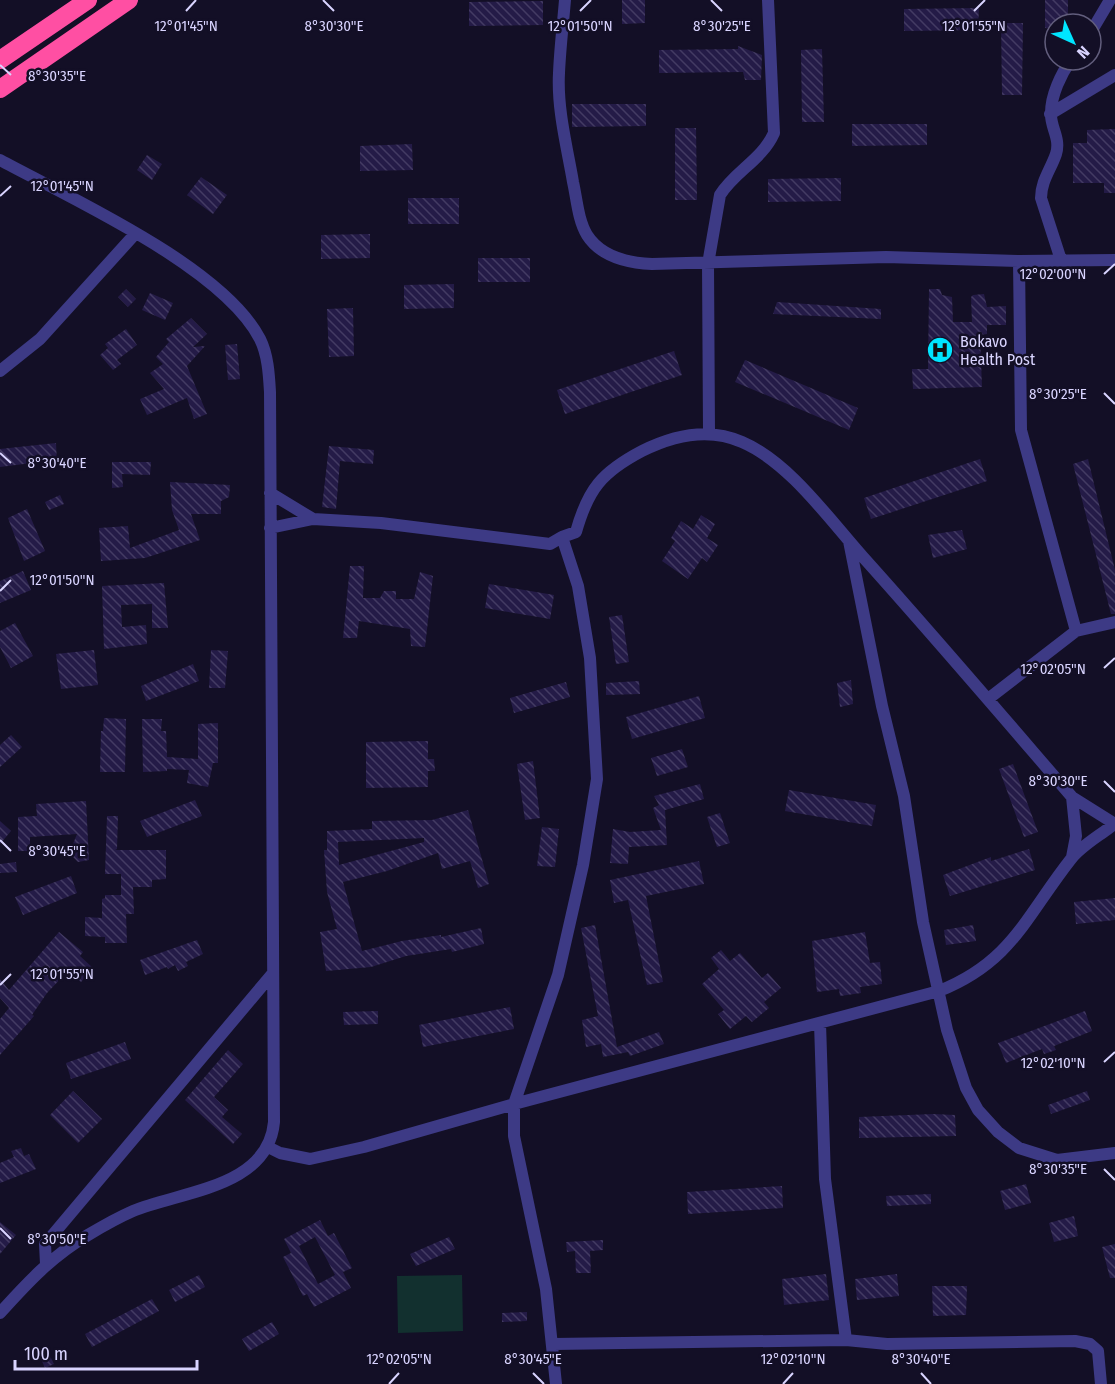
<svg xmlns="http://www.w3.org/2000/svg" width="1115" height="1384" font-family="'Fira Sans Condensed',sans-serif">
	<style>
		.grass { fill: #12302f }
		.building { fill: url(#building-back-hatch); fill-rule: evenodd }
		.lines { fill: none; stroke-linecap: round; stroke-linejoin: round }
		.street { stroke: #3d3a85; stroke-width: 12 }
		.highway { stroke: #ff4fa3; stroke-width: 18 }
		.ticks { fill: none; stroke: #d9d4ff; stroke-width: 2 }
		.labels { text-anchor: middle; stroke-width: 5; stroke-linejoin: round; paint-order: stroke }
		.poi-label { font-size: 16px; fill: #d9d4ff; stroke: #130f26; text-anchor: start }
		.ticks-label { font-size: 15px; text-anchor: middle; fill: #d9d4ff; stroke: #130f26; stroke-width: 5; stroke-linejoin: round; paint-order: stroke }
	</style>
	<defs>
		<pattern id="building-back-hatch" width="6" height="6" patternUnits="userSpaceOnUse" patternTransform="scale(1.5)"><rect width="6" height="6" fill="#241b47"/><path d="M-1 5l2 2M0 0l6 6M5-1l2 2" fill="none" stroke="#433b63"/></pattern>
	</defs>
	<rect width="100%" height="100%" fill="#130f26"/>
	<!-- grass -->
	<path class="grass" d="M462 1275 463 1331 398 1333 397 1276Z"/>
	<!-- building -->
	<path class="building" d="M622 0H645V23L622 24Z
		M1045 0H1068V24H1055V29L1045 28Z
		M543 1V25L469 26V2Z
		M979 8 978 30 904 31V9Z
		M1001 23H1023L1022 95H1002Z
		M738 46 762 55 761 80H745L743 72 659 73V50L738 49Z
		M822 49 824 122H802L801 50Z
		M572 104H646V126L572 127Z
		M852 124H927V145L852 146Z
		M675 128H696L697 200H675Z
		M1115 129V193H1104V183H1073V143H1087V130Z
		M412 144 413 170 360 171V146Z
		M147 155 162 164 152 180 137 170Z
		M201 177 227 195 213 214 187 195Z
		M841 178V201L768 202V179Z
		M408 198H459V224H408Z
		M370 234V258L321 259V235Z
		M478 258H530V282H478Z
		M454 284V308L404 309V285Z
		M126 289 136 299 128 307 118 297Z
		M929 289H940L942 295 952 297 953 322H972L971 297 973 295 984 294 987 307 1006 306V325H987V334L980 335 982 387 913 389 912 369H928Z
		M150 293 173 303 165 320 142 310Z
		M777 302 881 309V319L773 314Z
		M353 308 354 356 329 357 327 309Z
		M191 318 207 334 193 347 205 346 187 366 207 414 194 419 187 398 147 415 140 399 164 389 150 373 163 364 156 357 169 342 166 339Z
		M126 329 137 345 117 360 121 364 113 370 100 355 108 348 105 344Z
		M237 344 240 379 228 380 225 345Z
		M674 351 682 375 565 414 557 390Z
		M745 360 858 408 849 430 735 382Z
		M56 443 57 463 48 464V461L0 467V449Z
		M329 446 374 450 373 464 340 461 336 509 322 507Z
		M980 459 987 481 871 519 864 498Z
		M1088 459 1115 570V614H1111L1073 464Z
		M112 462H151L150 475 122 474 123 487 112 488Z
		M170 482 230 485 229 497 221 501V514H191L200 540 145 558 101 561 99 528 128 526 130 548 179 530 172 510Z
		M60 495 64 504 49 510 45 502Z
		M27 509 45 551 24 561 8 518Z
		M701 515 715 524 707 538 718 545 707 562 702 558 688 579 662 561 675 541 671 538 681 521 693 529Z
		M962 530 967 549 933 558 928 535Z
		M350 566H364L363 598H380L384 591H396V599H414L420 572 433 576 425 647 411 646 410 629 359 621 357 638H343Z
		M23 571 31 590 0 603V581Z
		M164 583 168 628H152V604L121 605 122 627 146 625 147 644 104 649 102 586Z
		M489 584 554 595 550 619 485 608Z
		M622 615 629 662 616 664 609 617Z
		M15 623 33 656 11 668 0 647V631Z
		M94 650 98 685 61 689 56 654Z
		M211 650 228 651 225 688H209Z
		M193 664 199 681 146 701 141 686Z
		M851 680 853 704 840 707 837 683Z
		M639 681 640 694 606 695V683Z
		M566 682 570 697 514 713 510 698Z
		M699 696 705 718 632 739 626 717Z
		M104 718 126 719 125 772H100L101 731H103Z
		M142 719H162L161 731H166L167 757 198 759V724L218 723V763H213L208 787 187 783 189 770 167 769V771L143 772Z
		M11 735 22 747 0 767V745Z
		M428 741V759H434L435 771H428V787L366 788V742Z
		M682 749 688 767 657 776 651 758Z
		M533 761 540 818 525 820 517 764Z
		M1013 764 1038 832 1024 837 999 769Z
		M700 784 704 799 665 810 667 845 629 847 628 864 610 863 613 829 630 832 661 830 653 808 659 805 654 796Z
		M789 790 876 805 872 826 785 811Z
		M195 800 202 816 147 837 140 821Z
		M86 801 89 860 78 862 72 856 71 849 77 834 30 837V851H18V817L37 816 36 804Z
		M468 810 489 884 478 888 470 861 442 869 438 853 387 871 343 882 362 951 402 941 441 935V937L481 928 484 944 452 952 451 949 406 956 371 967 326 971 320 932 337 929 327 892 324 850H327V831L372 829V821L432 820ZM424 838V842L339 865 338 842Z
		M720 813 730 843 717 847 707 817Z
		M107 816H118L117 849 115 850H166V879L152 880V887H133L134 914H126L127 943H105V937L85 936V917L102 918V899L105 898V895H121V874H105Z
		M0 821 11 831 0 844Z
		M542 827 559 829 555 867 537 866Z
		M1029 849 1035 870 950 896 943 875 991 857V861Z
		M699 861 704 884 646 896 663 982 647 985 628 900 614 903 610 880Z
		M16 862 17 872 0 873V864Z
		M71 876 77 893 23 915 15 897Z
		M1115 898V920L1076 924 1074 902Z
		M595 925 617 1047 659 1032 664 1044 630 1056 628 1052 603 1057 601 1044 586 1047 582 1020 598 1016 581 928Z
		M973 925 976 941 946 945 944 930Z
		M59 932 83 952 80 956 93 968 81 982 68 971 47 993 32 1015 34 1016 0 1055V1019L9 1008 0 998V979L9 990Z
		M865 932 870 963 880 962 882 984 860 987 861 993 840 996 839 989 817 992 812 941Z
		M197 940 203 954 186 962 188 966 178 971 175 965 168 969 167 967 145 975 140 960Z
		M721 950 730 961 740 953 762 978 768 973 781 988 764 1002 769 1008 752 1022 746 1016 730 1029 718 1014 724 1010 702 984 719 969 711 958Z
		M510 1007 514 1029 423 1047 419 1025Z
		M378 1011V1024L344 1025 343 1012Z
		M1085 1011 1092 1031 1054 1046 1056 1050 1044 1054 1042 1049 1006 1063 998 1043Z
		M125 1042 131 1059 71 1079 66 1063Z
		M228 1050 243 1064 214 1097 228 1110 222 1117 242 1134 233 1144 185 1100Z
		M73 1091 102 1119 78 1143 50 1115Z
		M1087 1091 1090 1100 1051 1114 1048 1105Z
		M933 1114 955 1115 956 1136 859 1138V1117Z
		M21 1148 24 1156 29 1154 36 1169 0 1183V1163L14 1157 11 1151Z
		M1026 1184 1031 1203 1005 1210 1000 1191Z
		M782 1186 783 1208 688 1214 687 1192Z
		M931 1194V1204L887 1206 886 1196Z
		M1074 1216 1078 1236 1054 1242 1049 1223Z
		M320 1220 328 1236 334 1233 352 1268 343 1272 351 1288 314 1307 307 1294 303 1296 283 1257 291 1253 284 1239ZM315 1237 335 1275 318 1284 299 1246Z
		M0 1222 16 1235 0 1254Z
		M449 1237 455 1249 416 1266 410 1254Z
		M603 1240V1250L590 1251 591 1273H576L575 1251 567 1252 566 1242Z
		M1115 1244V1278H1110L1102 1247Z
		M826 1274 829 1300 784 1305 782 1279Z
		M897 1274 899 1296 857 1300 855 1279Z
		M199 1275 205 1287 175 1302 169 1290Z
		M932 1286H967L966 1315 933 1316Z
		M152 1299 159 1311 92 1347 85 1334Z
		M527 1312V1321L502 1322V1313Z
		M272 1322 279 1334 249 1351 242 1339Z
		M45 1346 54 1364 45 1368 37 1350Z"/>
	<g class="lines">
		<!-- street -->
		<path class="street" d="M565 0C563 24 560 49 559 73 557 109 567 147 573 182 577 200 578 220 587 235 601 257 628 263 652 264L886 257 1019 261 1115 260
			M1091 32 1110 0
			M1050 114 1115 75
			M0 160C72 199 223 267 260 339 268 355 269 375 270 392L274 1122C268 1188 181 1191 133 1211 117 1218 103 1226 88 1235 53 1255 27 1283 0 1313
			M1061 260 1041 198C1041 181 1051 169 1056 154 1061 138 1050 127 1051 113 1051 95 1061 74 1071 60
			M1019 261 1021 430 1076 631
			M0 371 40 339 135 234
			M709 432 708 264 720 195C735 171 762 160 774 133L768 0
			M270 493 313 519
			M270 528 313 519 381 523 550 544 562 537
			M849 541 882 706 904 796 923 922 947 1030 966 1088 978 1110 998 1132 1019 1148 1057 1160 1115 1153
			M988 699 1076 631 1115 622
			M1072 797 1115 824
			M820 1023 825 1179 846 1340
			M268 1147 280 1153 310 1159 364 1147 514 1104 939 991C1012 962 1026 916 1071 859 1082 845 1101 835 1114 824
			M46 1264 45 1244 273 973
			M553 1344 846 1340 887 1344 1075 1341 1090 1344 1098 1351 1101 1384
			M556 1384 546 1289 514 1136V1104L558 975 583 865 597 779 590 658 578 586 562 537 576 532C588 489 602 472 642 451 674 435 708 427 742 442 789 462 829 519 863 557 934 636 1003 717 1072 797L1076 836 1072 857"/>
		<!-- highway -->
		<path class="highway" d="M0 60 88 0
			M0 89 129 0"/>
	</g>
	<!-- ticks -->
	<path class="ticks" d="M323 0 334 11M711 0 722 11M186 11 196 0M580 11 591 0M974 11 985 0M0 65 11 75M0 196 11 186M1104 274 1115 264M1104 393 1115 404M0 453 11 463M0 591 11 580M1104 668 1115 658M1104 781 1115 792M0 840 11 851M0 985 11 974M1104 1062 1115 1052M1104 1169 1115 1180M0 1228 11 1239M533 1373 544 1384M921 1373 931 1384M389 1384 399 1373M783 1384 793 1373"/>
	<!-- icons -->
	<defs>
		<g id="hospital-disc" transform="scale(1.35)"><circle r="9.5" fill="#00e5ff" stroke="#130f26"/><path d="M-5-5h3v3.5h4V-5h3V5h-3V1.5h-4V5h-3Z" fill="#111"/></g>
	</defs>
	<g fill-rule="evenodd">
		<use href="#hospital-disc" x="940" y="350"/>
	</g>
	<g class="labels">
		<!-- poi labels -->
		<g class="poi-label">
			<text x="960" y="347">Bokavo<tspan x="960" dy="18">Health Post</tspan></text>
		</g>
	</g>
	<g class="ticks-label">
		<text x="186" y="31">12°01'45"N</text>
		<text x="334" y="31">8°30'30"E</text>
		<text x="580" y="31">12°01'50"N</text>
		<text x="722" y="31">8°30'25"E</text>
		<text x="974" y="31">12°01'55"N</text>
		<text x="57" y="81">8°30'35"E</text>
		<text x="62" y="191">12°01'45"N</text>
		<text x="1053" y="279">12°02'00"N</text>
		<text x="1058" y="399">8°30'25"E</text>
		<text x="57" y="468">8°30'40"E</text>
		<text x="62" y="585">12°01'50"N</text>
		<text x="1053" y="674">12°02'05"N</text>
		<text x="1058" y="786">8°30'30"E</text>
		<text x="57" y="856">8°30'45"E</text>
		<text x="62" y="979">12°01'55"N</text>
		<text x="1053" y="1068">12°02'10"N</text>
		<text x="1058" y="1174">8°30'35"E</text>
		<text x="57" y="1244">8°30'50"E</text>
		<text x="793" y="1364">12°02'10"N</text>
		<text x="399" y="1364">12°02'05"N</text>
		<text x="533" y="1364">8°30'45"E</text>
		<text x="921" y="1364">8°30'40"E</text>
	</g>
	<!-- north arrow -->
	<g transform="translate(1073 42) rotate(135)"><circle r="28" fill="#130f26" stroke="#625e7d" stroke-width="1.5"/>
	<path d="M0-4.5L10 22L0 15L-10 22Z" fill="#00e5ff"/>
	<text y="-9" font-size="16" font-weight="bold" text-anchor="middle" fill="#d9d4ff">N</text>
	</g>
	<!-- scale -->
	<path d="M15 1360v9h182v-9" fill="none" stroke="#d9d4ff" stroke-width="3"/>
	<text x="24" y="1360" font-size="18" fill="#d9d4ff" stroke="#130f26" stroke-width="4.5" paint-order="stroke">100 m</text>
</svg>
